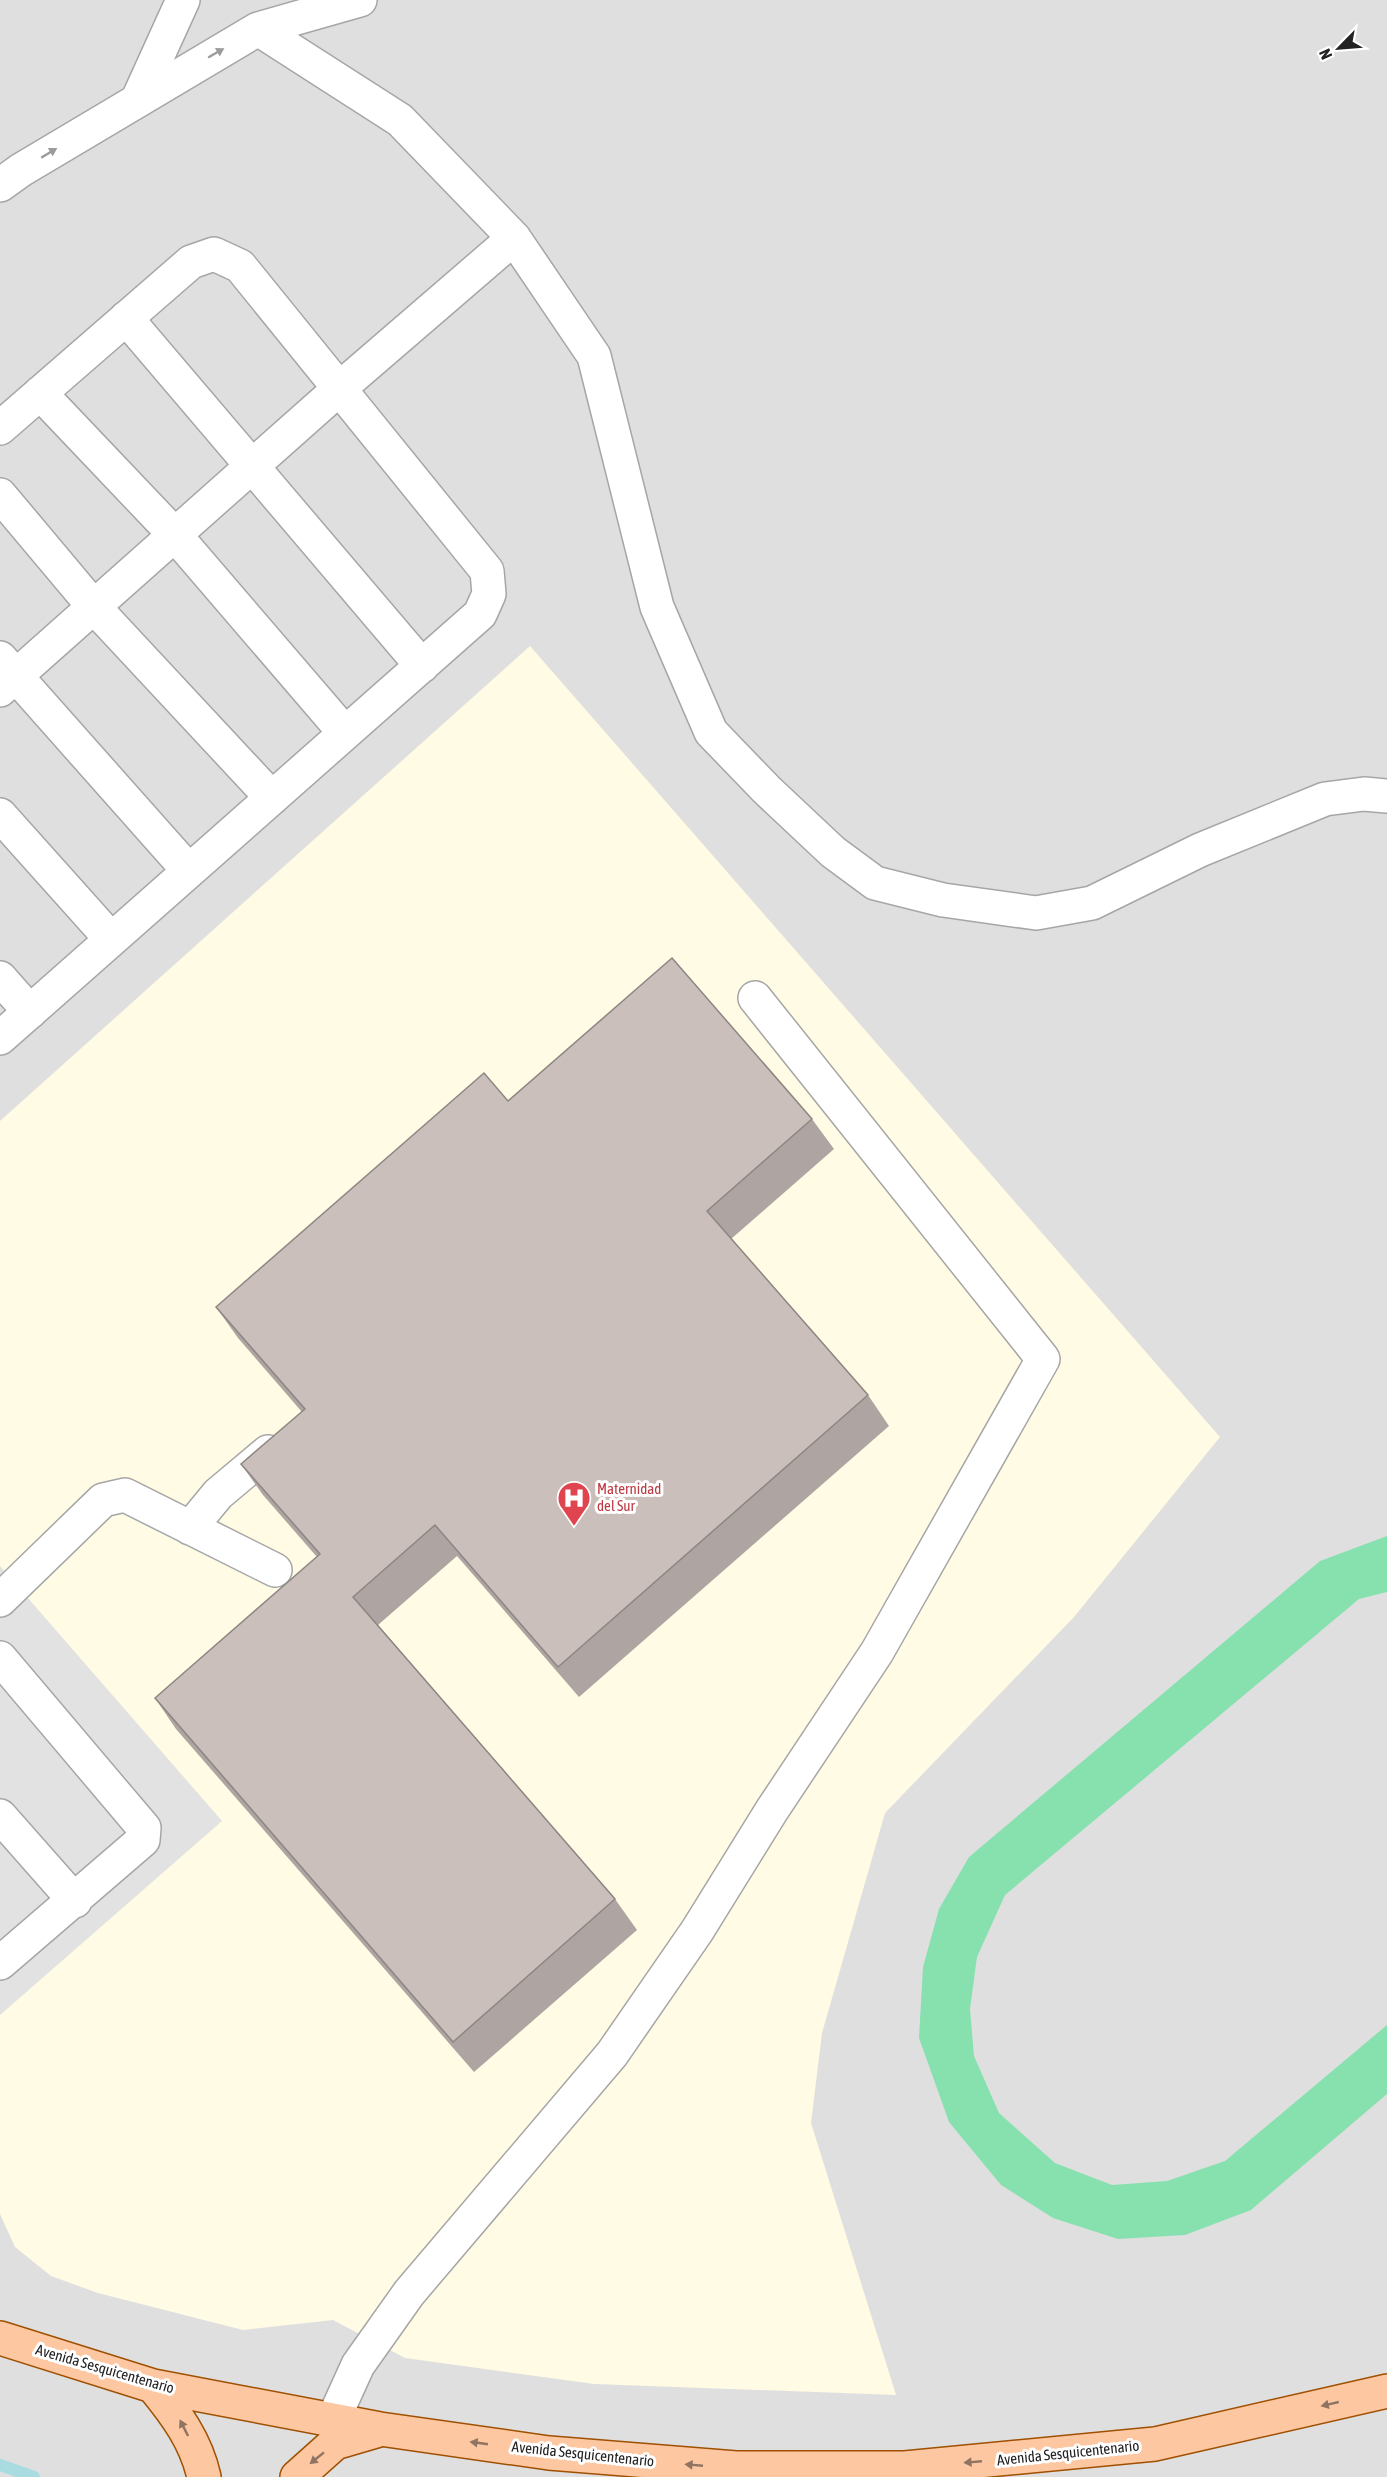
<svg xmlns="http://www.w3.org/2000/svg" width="1387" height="2477" font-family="'Asap Condensed',sans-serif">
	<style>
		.residential { fill: #e0dfdf }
		.education { fill: #fffbe4 }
		.pitch { fill: #86e1af }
		.parking { fill: #e2e2e2 }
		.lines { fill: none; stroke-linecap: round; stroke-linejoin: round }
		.stream { stroke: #a9dce0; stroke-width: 12 }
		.minor-casing { stroke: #a6a6a6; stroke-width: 36 }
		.major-casing { stroke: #9f5000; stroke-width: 36 }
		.minor { stroke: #fff; stroke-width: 33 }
		.major { stroke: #fdc7a2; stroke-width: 33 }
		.wall { fill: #aea4a1 }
		.building { fill: #cabfbb; stroke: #8d8683; stroke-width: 1.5 }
		.oneway { fill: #9c9c9c }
		.oneway2 { fill: #907462 }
		.labels { text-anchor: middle; stroke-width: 6; stroke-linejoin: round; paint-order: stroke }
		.health-label { font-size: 15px; fill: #be3a42; stroke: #fff; text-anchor: start }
		.street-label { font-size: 15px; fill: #222; stroke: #fff }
	</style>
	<rect width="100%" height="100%" fill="#f2ede8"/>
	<!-- residential -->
	<path class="residential" d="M0 0H1387V2477H0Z"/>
	<!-- education -->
	<path class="education" d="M530 646 1220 1437 1074 1617 885 1813 822 2033 811 2123 896 2395 594 2384 405 2358 333 2320 243 2330 98 2293 51 2276 15 2247 0 2214V1121Z"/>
	<!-- pitch -->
	<path class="pitch" d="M1387 1536V1592L1359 1599 1005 1895 977 1957 970 2009 974 2056 999 2113 1055 2163 1112 2185 1167 2181 1225 2161 1387 2025V2094L1251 2210 1185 2235 1118 2239 1053 2218 1001 2185 949 2122 919 2038 923 1967 939 1909 969 1857 1320 1561Z"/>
	<!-- parking -->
	<path class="parking" d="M0 1566 222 1821 0 2015Z"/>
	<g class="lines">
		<!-- stream -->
		<path class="stream" d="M0 2465 34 2477"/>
		<!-- minor casing -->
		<g class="minor-casing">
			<path id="minor" d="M258 29 400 120 514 238 594 356 657 607 711 732 767 790 833 852 875 883 943 900 1036 913 1092 903 1200 850 1325 799 1364 794 1387 796
				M138 99 183 0
				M0 185 21 170 258 29 360 0
				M126 318 422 666
				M40 393 175 535 345 733
				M0 428 191 262 214 254 240 266 487 571 489 594 480 614 0 1038
				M0 495 94 607 272 798
				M0 658 189 871
				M0 690 340 388 514 238
				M0 815 111 939
				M0 978 30 1012
				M190 1528 218 1494 268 1452
				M0 1600 103 1500 125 1495 275 1570
				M0 1658 144 1828 143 1840 0 1963
				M0 1816 75 1901
				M333 2420 358 2365 409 2293 612 2054 697 1931 772 1810 877 1652 1043 1359 755 998"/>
		</g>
		<!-- major casing -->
		<g class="major-casing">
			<path id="major" d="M0 2338 153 2386 380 2429 549 2453 736 2468H905L1155 2444 1387 2391
				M153 2386C176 2414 196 2441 204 2477
				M297 2477 335 2443 376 2431"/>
		</g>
		<!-- minor -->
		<use href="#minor" class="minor"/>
		<!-- major -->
		<use href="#major" class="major"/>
	</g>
	<!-- wall -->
	<path class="wall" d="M508 1101 812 1119 834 1149 731 1239 868 1395 889 1426 579 1697 457 1556 378 1625 615 1899 637 1930 474 2072 176 1729 155 1698 317 1557 263 1495 241 1464 302 1412 238 1338 216 1307Z"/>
	<!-- building -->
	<path class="building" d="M672 958 812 1119 707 1211 868 1395 558 1667 435 1525 353 1597 615 1899 453 2042 155 1698 320 1554 241 1464 305 1409 216 1307 484 1073 508 1101Z"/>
	<!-- one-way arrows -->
	<defs><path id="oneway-solid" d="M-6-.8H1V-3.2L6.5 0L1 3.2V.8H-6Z" transform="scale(1.5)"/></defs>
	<g class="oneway">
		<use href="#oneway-solid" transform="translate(216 53) rotate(-30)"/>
		<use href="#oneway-solid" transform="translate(49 153) rotate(-31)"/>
	</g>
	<g class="oneway2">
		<use href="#oneway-solid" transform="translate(1330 2404) rotate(167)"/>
		<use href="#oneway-solid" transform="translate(184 2428) rotate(-117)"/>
		<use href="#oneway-solid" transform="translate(479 2443) rotate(-172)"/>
		<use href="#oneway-solid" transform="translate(317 2458) rotate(141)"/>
		<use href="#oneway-solid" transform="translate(973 2462) rotate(175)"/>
		<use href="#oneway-solid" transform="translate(694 2465) rotate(-175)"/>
	</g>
	<!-- icons -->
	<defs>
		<g id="hospital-pin" transform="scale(1.725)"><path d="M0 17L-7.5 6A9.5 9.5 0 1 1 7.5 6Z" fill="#e0444e" stroke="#fff"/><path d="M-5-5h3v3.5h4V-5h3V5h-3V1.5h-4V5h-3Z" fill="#fff"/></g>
	</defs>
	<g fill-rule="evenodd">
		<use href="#hospital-pin" x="574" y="1498"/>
	</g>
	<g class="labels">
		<!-- health labels -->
		<g class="health-label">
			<text x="597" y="1494">Maternidad<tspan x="597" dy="17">del Sur</tspan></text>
		</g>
		<!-- street labels -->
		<g class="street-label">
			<text transform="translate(105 2369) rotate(16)" y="5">Avenida Sesquicentenario</text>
			<text transform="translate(1068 2453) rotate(-6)" y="5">Avenida Sesquicentenario</text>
			<text transform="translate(583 2454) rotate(6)" y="5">Avenida Sesquicentenario</text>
		</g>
	</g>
	<!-- north arrow -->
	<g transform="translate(1339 48) rotate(245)" stroke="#ffffff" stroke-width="4.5" paint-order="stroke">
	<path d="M0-4.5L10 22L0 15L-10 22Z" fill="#222222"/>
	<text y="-9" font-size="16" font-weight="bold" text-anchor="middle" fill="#222222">N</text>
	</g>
</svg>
